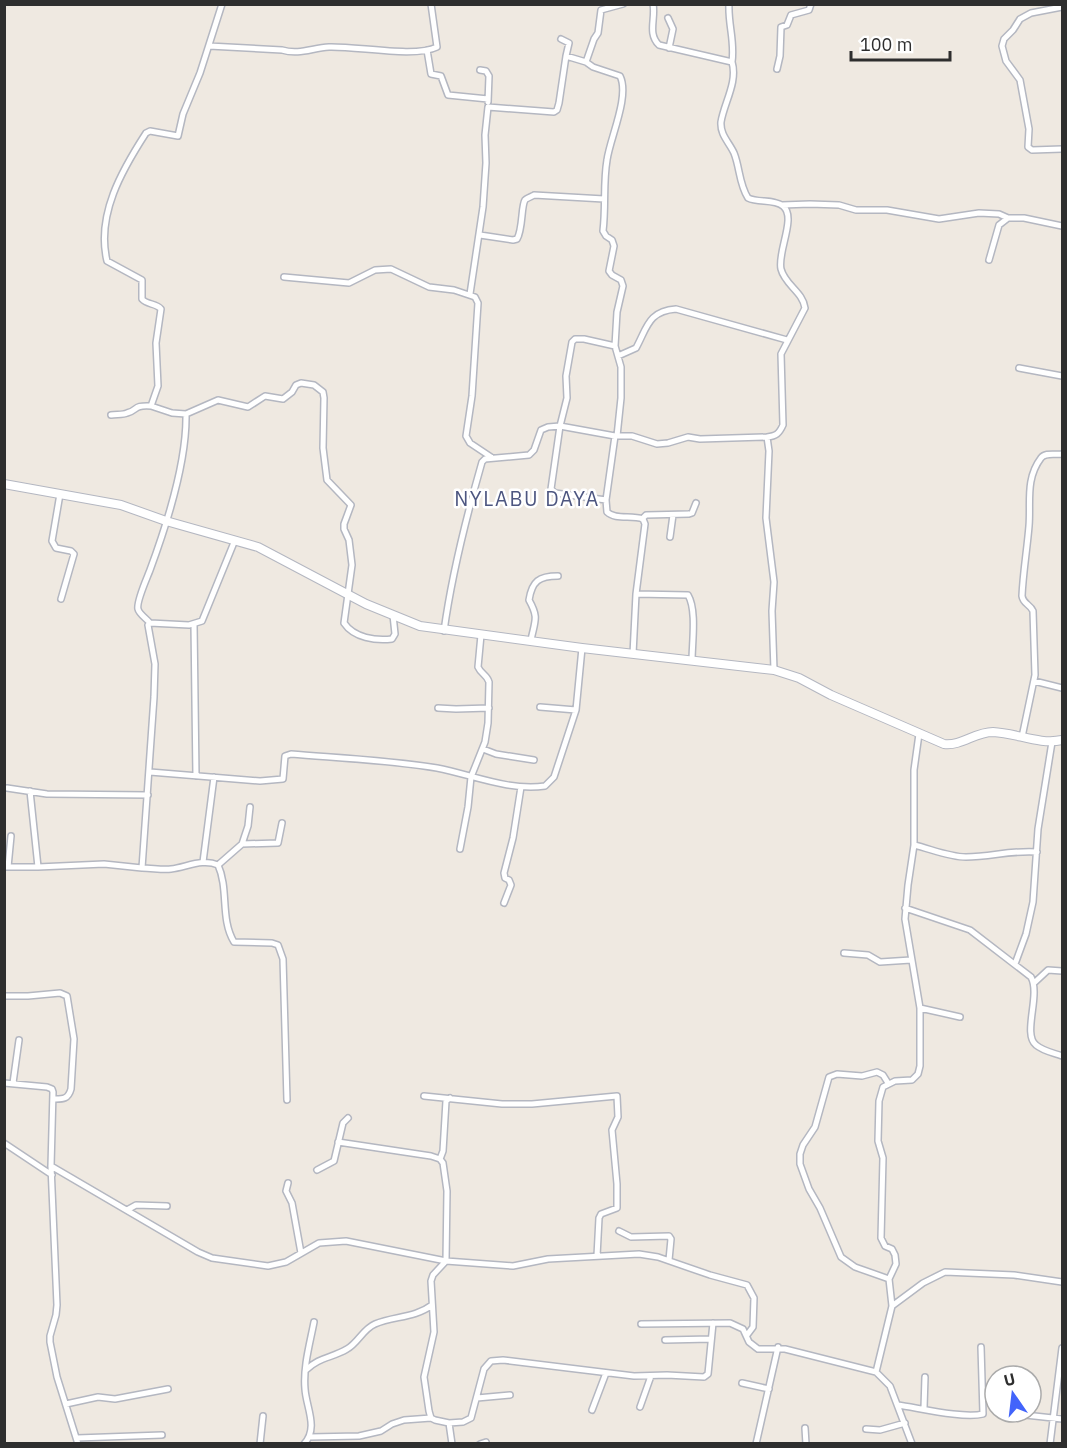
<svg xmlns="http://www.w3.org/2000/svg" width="1067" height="1448" font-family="'IBM Plex Sans',sans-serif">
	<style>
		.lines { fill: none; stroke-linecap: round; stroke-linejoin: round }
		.street-casing { stroke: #b4b7c1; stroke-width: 8 }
		.secondary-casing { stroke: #b4b7c1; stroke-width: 10 }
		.street { stroke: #fff; stroke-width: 5 }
		.secondary { stroke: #fff; stroke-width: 8 }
		.labels { text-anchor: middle; stroke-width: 5; stroke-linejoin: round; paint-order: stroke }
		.quarter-label { font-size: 20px; letter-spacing: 1.5px; fill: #4d5680; stroke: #fff }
	</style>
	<rect width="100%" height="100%" fill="#efe9e1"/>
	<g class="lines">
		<!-- street casing -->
		<g class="street-casing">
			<path id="street" d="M222 4 200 73 183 114 178 136 150 131 146 133C122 170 96 215 107 261L142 280V299C147 305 156 303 161 309L156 343 158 386 151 406 172 413 186 414 218 400 248 407 265 396 283 399 292 392 296 385 301 383 314 385 323 392 324 398 323 448 327 480 351 505 344 524V529L349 540 352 565 344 623C354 638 376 641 392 639L395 634 393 615
				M729 4C728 25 735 41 732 62
				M1062 7 1031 13 1020 19 1013 30 1004 39 1002 46 1006 61 1020 80 1029 129 1028 147 1032 150 1062 149
				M668 18 673 29 669 48
				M561 39 569 43 566 56
				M209 46 282 50C299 55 312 48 329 47 357 46 415 58 437 47L431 4
				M427 50 431 74 441 76 448 95 488 99
				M777 69 780 56 781 27 787 25 791 15 809 10 811 4
				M480 70 486 71 489 76 488 102
				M782 205 810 204 839 205 856 210H887L939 219 979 213 999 214 1008 218
				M480 235 513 240 517 239C523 229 521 206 525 200 527 198 533 196 534 195L604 199
				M989 260 999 225 1008 218H1024L1062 226
				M284 277 349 283 375 270 391 269 429 287 454 290 475 297 478 303 472 396 466 436 470 443 491 457
				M470 294 483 207 486 163 485 135 488 107 554 112 557 110 559 103 566 56 586 62
				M618 356 636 348C647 328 648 311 676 309L787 340
				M1019 368 1062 376
				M111 415C116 414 123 415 127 413 139 410 132 405 151 406
				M615 436 606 500 607 512C615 520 631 515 643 519L645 524 636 594 633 654
				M617 436 621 398V367L615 346 617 312 623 286 621 280 612 275 609 271 614 246 612 240 606 236 603 231C606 207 603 183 607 160 610 138 630 96 620 76L593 67 586 62 594 39 598 33 601 10 623 4
				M767 437 769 451 766 518 774 582 772 611 774 670
				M60 494 52 541 56 548 71 551 74 554 61 599
				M606 500 555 493 551 489 560 426 567 398 566 376 572 342 575 339H584L615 346
				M642 519 646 515 689 514 692 513 696 503
				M670 537 673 515
				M636 594 688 595C697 610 692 643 692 661
				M150 623C147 619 139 614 138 609 136 602 147 578 150 570 167 524 187 463 186 414
				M194 624 196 776
				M444 631C452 573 466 518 482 462L485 459 529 455 534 450 541 430 548 427 560 426 615 436H632L657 444 668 443 688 437 700 439 767 437C776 436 779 434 783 425L781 354 805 308C803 292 785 285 781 269 777 252 797 217 783 206 774 199 758 203 748 198 739 184 740 168 734 153 729 142 720 135 721 122 724 103 738 82 732 62L659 45C647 33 656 19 653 4
				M531 640C535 620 539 618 529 600 532 581 539 576 558 576
				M1034 681 1062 688
				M540 707 576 710
				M438 708 456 709 489 708
				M1022 737 1035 675 1033 611C1030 604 1023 604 1022 596 1023 573 1027 550 1029 526 1031 503 1025 479 1041 458 1045 452 1055 455 1062 454
				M483 749 496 754 534 760
				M150 772 260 781 283 779 285 756 291 754C340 758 388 760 437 768 473 775 508 791 545 786L554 777 576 710 582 648
				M7 788 47 794 148 795
				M30 791 38 867
				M242 844 248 826 250 807
				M914 845C931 849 949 857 966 857 991 857 1011 850 1037 852
				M460 849 468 807 471 777 485 742 488 723 489 682C487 675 481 674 478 667L481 635
				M203 862 214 777
				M218 865 242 844 278 843 282 823
				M4 867H38L104 864 142 868 154 697 155 664 148 625 150 623 189 625 202 621 235 540
				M8 867 11 836
				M142 868C152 868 162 870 171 869 187 867 203 858 218 865 229 889 220 919 234 942L272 943 278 945 283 959 287 1100
				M504 903 511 885 509 880 505 878 504 873 513 838 521 787
				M905 908 970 930 1031 977C1041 995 1022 1034 1036 1045 1043 1051 1054 1053 1062 1056
				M844 953 868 955 880 962 911 960
				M1015 964 1026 934 1033 902 1038 829 1052 742
				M1034 983 1048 970 1062 971
				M4 996H28L60 993 67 996 74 1039 71 1089C68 1100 62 1099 53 1099
				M920 1008 960 1017
				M4 1083 47 1087 52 1089 53 1092 51 1166 57 1305 56 1315 50 1336V1342L57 1377 78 1444
				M13 1083 19 1040
				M888 1083 883 1075 877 1072 862 1076 837 1074 829 1077 815 1127 803 1145 800 1154V1164L809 1189 820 1208 841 1257 855 1267 889 1279
				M424 1096 502 1104H532L617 1096 618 1117 612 1130 617 1184V1208L601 1214 599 1218 597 1256
				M338 1142 431 1156 440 1159 443 1163 447 1191 446 1261 433 1275 431 1281 434 1332 424 1377 429 1411 431 1418 435 1420 449 1423 463 1422 471 1418 484 1369 491 1361 503 1360 634 1376 667 1375 704 1377 708 1374 713 1323
				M4 1143 52 1175
				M440 1159 443 1151 446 1101 450 1098
				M51 1166 198 1252 212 1258 268 1266 286 1262 319 1243 346 1241 446 1261 513 1266 548 1259 639 1254 658 1257 710 1275 747 1285 754 1298 753 1327 747 1335
				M317 1170 334 1161 343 1123 348 1118
				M288 1183 286 1191 292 1203 301 1253
				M127 1210 136 1205 167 1206
				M619 1231 631 1237 669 1236 671 1239 669 1260
				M892 1306 923 1283 945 1272 1014 1275 1062 1282
				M641 1324 730 1323 743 1329 749 1342 758 1349H785L876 1372 890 1386 912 1444
				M665 1340 711 1339
				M306 1370C319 1357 332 1358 347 1349 358 1343 363 1329 375 1324 394 1316 415 1318 432 1305
				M876 1372 892 1306 889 1279 896 1264 895 1255 892 1249 885 1246 881 1238 883 1158 878 1141 879 1101 883 1087 895 1081 912 1080 918 1074 920 1066V1008L905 919 908 885 914 845V770L919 734
				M742 1383 769 1389
				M983 1396H995
				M477 1398 510 1395
				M66 1404 98 1397 115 1399 168 1389
				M898 1405C919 1408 964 1419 983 1414L981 1347
				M640 1407 651 1376
				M924 1408 925 1377
				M592 1410 606 1373
				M1013 1412 1016 1414 1062 1419
				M449 1423 452 1444
				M805 1428 806 1444
				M866 1429 880 1430 905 1423
				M310 1437 359 1436 381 1431 392 1424 404 1420 431 1418
				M77 1438 162 1435
				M260 1444 263 1416
				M304 1444C319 1428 306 1407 305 1389 303 1367 310 1343 314 1322
				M480 1444 486 1442
				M756 1444 778 1347
				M1050 1444 1062 1348"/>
		</g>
		<!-- secondary casing -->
		<g class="secondary-casing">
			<path id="secondary" d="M4 484 121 505 166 521 258 547 366 604 420 626 582 648 774 670 799 678 831 695 944 744C962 746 975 732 993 732 1017 733 1039 745 1062 740"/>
		</g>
		<!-- street -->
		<use href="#street" class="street"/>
		<!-- secondary -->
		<use href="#secondary" class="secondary"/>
	</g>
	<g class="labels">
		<!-- quarter labels -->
		<g class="quarter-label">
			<text x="527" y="506">NYLABU DAYA</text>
		</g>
	</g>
	<!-- border -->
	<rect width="1067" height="1448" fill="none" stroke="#2e2e2e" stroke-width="12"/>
	<!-- north arrow -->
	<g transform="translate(1013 1394) rotate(346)"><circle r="28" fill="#ffffff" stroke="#ababab" stroke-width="1.5"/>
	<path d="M0-4.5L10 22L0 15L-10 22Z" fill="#4264fb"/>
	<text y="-9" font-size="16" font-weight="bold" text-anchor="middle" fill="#2e2e2e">U</text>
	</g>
	<!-- scale -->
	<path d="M851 51v9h99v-9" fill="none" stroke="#2e2e2e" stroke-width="3"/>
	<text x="860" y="51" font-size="18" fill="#2e2e2e" stroke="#ffffff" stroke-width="4.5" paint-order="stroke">100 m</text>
</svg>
